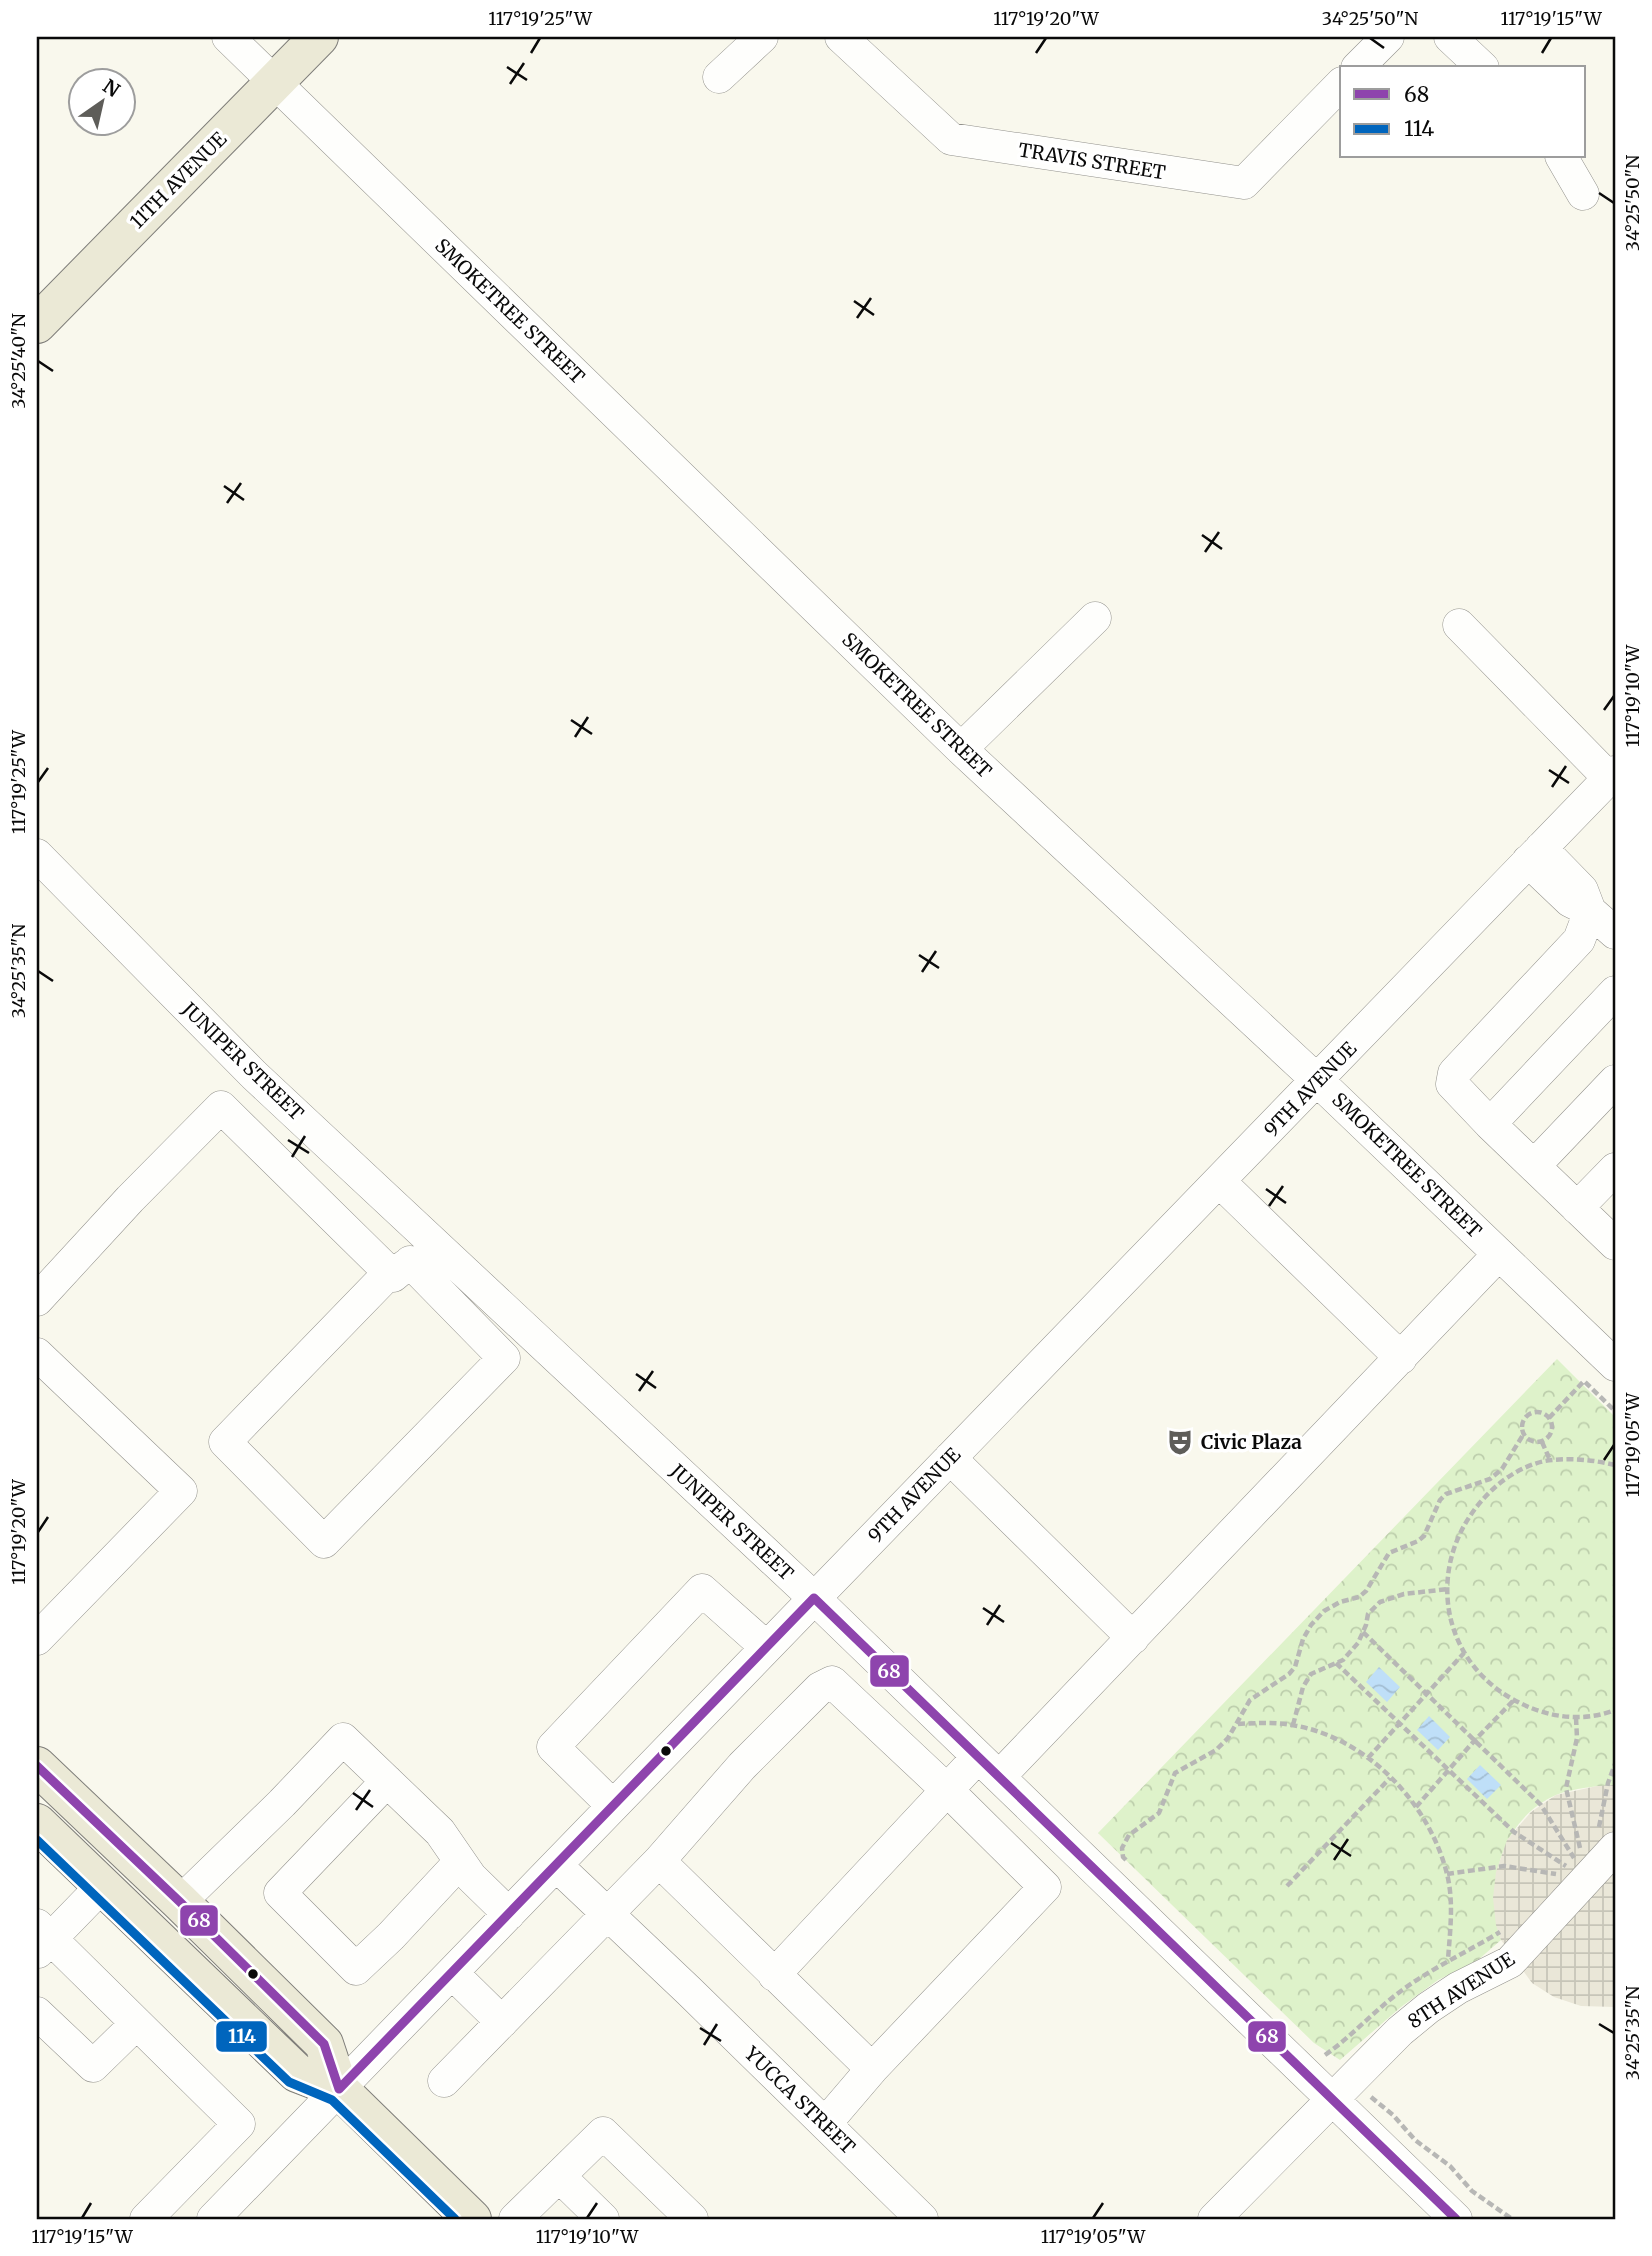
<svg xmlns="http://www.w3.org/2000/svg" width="1652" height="2256" font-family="Merriweather,serif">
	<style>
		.park { fill: url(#park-crowns) }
		.plaza { fill: url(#plaza-grid) }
		.water { fill: url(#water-waves) }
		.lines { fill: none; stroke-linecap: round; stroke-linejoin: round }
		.minor-casing { stroke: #92918c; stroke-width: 33 }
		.major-casing { stroke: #7f7e7a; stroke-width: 40 }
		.path { stroke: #b7b7b5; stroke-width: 4.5; stroke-dasharray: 7 3.5; stroke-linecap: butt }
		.minor { stroke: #fefefc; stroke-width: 32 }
		.major { stroke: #ebe9d6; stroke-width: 38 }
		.bus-1-casing { stroke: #fff; stroke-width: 14 }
		.bus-2-casing { stroke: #fff; stroke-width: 14 }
		.bus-1 { stroke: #8e44ad; stroke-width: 9 }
		.bus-2 { stroke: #0065bd; stroke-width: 9 }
		.ticks { fill: none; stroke: #0a0a0a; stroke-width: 2.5 }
		.bus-dot { fill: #0a0a0a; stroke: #fff; stroke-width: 2.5 }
		.labels { text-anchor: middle; stroke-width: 7; stroke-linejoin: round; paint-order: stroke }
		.street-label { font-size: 19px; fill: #0a0a0a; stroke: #fff }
		.poi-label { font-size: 19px; font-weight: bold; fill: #0a0a0a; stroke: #fff; text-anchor: start }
		.line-badge { stroke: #fff; stroke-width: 2.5 }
		.badge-label { font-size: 19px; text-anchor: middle; font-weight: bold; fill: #fff }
		.neatline { fill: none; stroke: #0a0a0a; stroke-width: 2.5 }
		.ticks-label { font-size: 18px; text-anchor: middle; fill: #0a0a0a }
	</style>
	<defs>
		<pattern id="park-crowns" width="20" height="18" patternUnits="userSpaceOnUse" patternTransform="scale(1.75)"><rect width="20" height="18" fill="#def2ca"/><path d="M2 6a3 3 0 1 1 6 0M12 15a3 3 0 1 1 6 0" fill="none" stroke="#bdceac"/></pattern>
		<pattern id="plaza-grid" width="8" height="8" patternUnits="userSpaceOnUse" patternTransform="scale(1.75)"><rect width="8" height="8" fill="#eae7d8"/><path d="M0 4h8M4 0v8" fill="none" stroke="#c7c5b8"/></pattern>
		<pattern id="water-waves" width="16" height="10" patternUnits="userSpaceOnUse" patternTransform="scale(1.75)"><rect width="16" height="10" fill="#bfdff8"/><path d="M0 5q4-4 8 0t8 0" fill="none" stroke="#a3bed3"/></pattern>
	</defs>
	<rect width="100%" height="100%" fill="#f9f8ed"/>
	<!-- park -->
	<path class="park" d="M1557 1359 1615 1417V1785C1597 1786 1574 1788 1556 1795 1501 1819 1484 1886 1501 1940L1478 1960 1438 1980 1401 2007 1340 2060 1314 2043 1098 1833Z"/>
	<!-- plaza -->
	<path class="plaza" d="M1615 1785V2007L1581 2006 1554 1997 1532 1983 1501 1940 1496 1925 1493 1898 1496 1872 1507 1840 1531 1812 1556 1795 1597 1786Z"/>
	<!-- water -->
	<path class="water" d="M1379 1667 1400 1687 1387 1702 1366 1682Z
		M1429 1716 1450 1737 1438 1750 1417 1730Z
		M1480 1765 1501 1785 1487 1799 1467 1779Z"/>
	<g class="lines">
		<!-- minor casing -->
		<g class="minor-casing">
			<path id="minor" d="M228 37 961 749 1318 1081 1615 1365
				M841 37 951 139 1244 183 1342 83
				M1450 37 1483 68
				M1357 68 1388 37
				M719 77 762 37
				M1561 156 1583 194
				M1459 625 1609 778
				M961 749 1095 618
				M37 855 254 1075 814 1598 1456 2219
				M1528 861 1570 901 1590 911 1582 890 1541 848
				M1615 933 1590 911 1579 940 1454 1073 1452 1084 1490 1124 1615 1244
				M1490 1124 1615 992
				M1534 1166 1615 1081
				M1220 1182 1401 1358
				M1577 1208 1615 1169
				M389 1273 225 1442 324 1542 504 1358 410 1262
				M37 1300 130 1199 221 1107 393 1276 405 1266
				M37 1354 181 1491 37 1639
				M950 1458 1133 1638
				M999 1777 1499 1254
				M387 1781 280 1893 356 1969 391 1936 460 1862
				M613 1806 553 1747 702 1590 766 1647
				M556 1865 689 1991 922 2219
				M180 1902 282 1803 343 1739 440 1832 471 1877 509 1914
				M37 1925 239 2124 146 2219
				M38 1952 103 1885
				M452 1973 502 2022
				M774 1975 947 1790 1045 1887 872 2069
				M37 2013 93 2066 136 2024
				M444 2081 659 1861
				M825 2124 872 2069 659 1861 742 1766 820 1688 832 1682 947 1790 978 1757
				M559 2176 603 2219
				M213 2219 1615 772
				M515 2219 603 2133 692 2219
				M1214 2219 1400 2031 1428 2008 1458 1988 1510 1962 1615 1848"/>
		</g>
		<!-- major casing -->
		<g class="major-casing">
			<path id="major" d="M37 324 319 37
				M37 1766 180 1902 324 2044 339 2089
				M37 1823 297 2073 339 2089 472 2219"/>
		</g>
		<!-- path -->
		<path class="path" d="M1522 1427a15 15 0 1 1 30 0a15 15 0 1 1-30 0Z
			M1549 1418 1584 1381 1615 1411
			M1542 1442 1550 1460
			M1615 1465C1594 1460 1573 1458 1552 1460 1530 1462 1506 1476 1491 1491 1423 1556 1435 1663 1522 1704 1551 1718 1585 1722 1615 1710
			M1363 1632 1541 1805 1574 1858
			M1336 1663 1514 1832 1566 1866
			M1576 1718 1577 1738 1566 1788 1580 1848
			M1238 1724C1256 1723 1274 1722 1292 1725 1366 1737 1429 1802 1447 1874 1454 1902 1450 1931 1448 1960
			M1293 1725 1303 1687 1311 1674 1343 1660 1358 1643 1366 1625 1368 1614 1380 1602 1404 1594 1448 1589
			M1368 1758 1464 1653
			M1416 1807 1475 1740 1514 1700
			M1599 1827 1608 1783 1615 1764
			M1126 1860 1123 1857 1122 1848 1129 1835 1159 1813 1175 1773 1216 1750 1228 1738 1250 1700 1289 1674 1295 1667 1303 1639 1311 1625 1324 1611 1340 1602 1359 1597 1366 1591 1389 1553 1418 1541 1424 1536 1440 1500 1446 1494 1490 1479 1502 1469 1523 1435
			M1447 1874 1504 1866 1556 1874
			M1287 1886 1390 1778
			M1325 2055C1352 2036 1374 2011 1401 1991 1432 1968 1467 1952 1500 1932
			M1371 2097 1393 2115 1415 2140 1450 2166 1472 2191 1512 2219"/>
		<!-- minor -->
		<use href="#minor" class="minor"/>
		<!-- major -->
		<use href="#major" class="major"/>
		<!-- bus-1 casing -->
		<g class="bus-1-casing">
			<path id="bus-1" d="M37 1766 180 1902 324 2044 339 2089
				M339 2089 814 1598 1456 2219"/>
		</g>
		<!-- bus-2 casing -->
		<g class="bus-2-casing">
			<path id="bus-2" d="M37 1840 289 2082 332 2100 455 2219"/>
		</g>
		<!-- bus-1 -->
		<use href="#bus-1" class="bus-1"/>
		<!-- bus-2 -->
		<use href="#bus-2" class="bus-2"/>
	</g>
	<!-- ticks -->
	<path class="ticks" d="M1370 38 1384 48M531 53 540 38M1036 53 1046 38M1542 53 1551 38M507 67 527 80M510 84 524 63M1599 193 1614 203M854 301 874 315M857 318 871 298M38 361 53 371M224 486 244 500M227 503 241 483M1202 535 1222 549M1205 552 1219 532M1604 710 1614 696M571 720 592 734M575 737 588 717M1549 770 1569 783M38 782 48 768M1552 787 1566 766M919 955 939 968M38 971 53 981M922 972 936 951M288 1140 309 1153M292 1157 305 1136M1266 1189 1286 1203M1269 1206 1283 1186M636 1374 656 1388M639 1391 653 1371M1604 1460 1614 1445M38 1532 48 1517M983 1608 1004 1622M987 1625 1000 1605M353 1793 373 1807M356 1810 370 1790M1331 1843 1351 1856M1334 1860 1348 1839M1599 2024 1614 2033M700 2028 721 2041M704 2045 717 2024M82 2218 91 2203M587 2218 597 2203M1093 2218 1103 2203"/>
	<!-- icons -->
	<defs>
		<g id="theatre-bare" transform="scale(2.1)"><path d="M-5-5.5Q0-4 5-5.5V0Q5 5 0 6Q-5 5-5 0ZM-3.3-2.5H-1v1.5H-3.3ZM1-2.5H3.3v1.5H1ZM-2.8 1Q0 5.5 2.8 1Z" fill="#5e5d59" stroke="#fff" stroke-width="2.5" paint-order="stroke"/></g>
	</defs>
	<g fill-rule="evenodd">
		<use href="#theatre-bare" x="1180" y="1442"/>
	</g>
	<!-- markers -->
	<g class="bus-dot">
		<circle cx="666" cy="1751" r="6"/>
		<circle cx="253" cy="1974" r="6"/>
	</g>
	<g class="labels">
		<!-- street labels -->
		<g class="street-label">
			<text transform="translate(1092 161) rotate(9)" y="7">TRAVIS STREET</text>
			<text transform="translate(178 180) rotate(-45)" y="7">11TH AVENUE</text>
			<text transform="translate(510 311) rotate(44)" y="7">SMOKETREE STREET</text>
			<text transform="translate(917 705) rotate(44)" y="7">SMOKETREE STREET</text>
			<text transform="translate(243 1061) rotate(44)" y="7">JUNIPER STREET</text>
			<text transform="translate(1310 1089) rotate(-46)" y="7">9TH AVENUE</text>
			<text transform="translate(1407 1165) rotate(44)" y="7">SMOKETREE STREET</text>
			<text transform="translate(914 1495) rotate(-46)" y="7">9TH AVENUE</text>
			<text transform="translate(732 1522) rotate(43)" y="7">JUNIPER STREET</text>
			<text transform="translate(1461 1990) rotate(-33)" y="7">8TH AVENUE</text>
			<text transform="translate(800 2100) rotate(44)" y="7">YUCCA STREET</text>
		</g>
		<!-- poi labels -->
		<g class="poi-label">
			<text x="1201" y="1449">Civic Plaza</text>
		</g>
	</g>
	<g class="line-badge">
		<rect x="869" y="1654" width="41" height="34" rx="7" fill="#8e44ad"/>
		<rect x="179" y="1904" width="40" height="33" rx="7" fill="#8e44ad"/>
		<rect x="1247" y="2020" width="40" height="33" rx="7" fill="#8e44ad"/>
		<rect x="215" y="2020" width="53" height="33" rx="7" fill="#0065bd"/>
	</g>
	<g class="badge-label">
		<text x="889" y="1678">68</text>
		<text x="199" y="1927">68</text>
		<text x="1267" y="2043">68</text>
		<text x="242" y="2043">114</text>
	</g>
	<!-- border -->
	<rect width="1652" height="2256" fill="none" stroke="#ffffff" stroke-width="77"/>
	<!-- legend -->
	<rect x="1340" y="66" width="245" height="91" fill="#ffffff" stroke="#9d9d9d" stroke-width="2"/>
	<rect x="1354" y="89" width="35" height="10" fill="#8e44ad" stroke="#9d9d9d" stroke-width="2"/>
	<text x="1404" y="102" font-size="21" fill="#0a0a0a">68</text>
	<rect x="1354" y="124" width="35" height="10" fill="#0065bd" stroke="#9d9d9d" stroke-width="2"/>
	<text x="1404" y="136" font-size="21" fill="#0a0a0a">114</text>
	<!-- north arrow -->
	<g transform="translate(102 102) rotate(34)"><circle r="33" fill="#ffffff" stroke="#9d9d9d" stroke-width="2"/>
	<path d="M0-5L12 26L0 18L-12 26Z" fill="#5e5d59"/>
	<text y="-10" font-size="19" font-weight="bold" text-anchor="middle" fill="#0a0a0a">N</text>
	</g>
	<rect x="38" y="38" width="1576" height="2180" class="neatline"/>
	<g class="ticks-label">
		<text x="540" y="25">117°19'25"W</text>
		<text x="1046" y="25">117°19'20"W</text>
		<text x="1370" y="25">34°25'50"N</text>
		<text x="1551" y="25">117°19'15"W</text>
		<text transform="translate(1633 203) rotate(-90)" y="6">34°25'50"N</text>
		<text transform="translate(19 361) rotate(-90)" y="6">34°25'40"N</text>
		<text transform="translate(1633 696) rotate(-90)" y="6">117°19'10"W</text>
		<text transform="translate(19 782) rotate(-90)" y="6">117°19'25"W</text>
		<text transform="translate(19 971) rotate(-90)" y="6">34°25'35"N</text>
		<text transform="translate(1633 1445) rotate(-90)" y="6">117°19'05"W</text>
		<text transform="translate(19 1532) rotate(-90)" y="6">117°19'20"W</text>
		<text transform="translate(1633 2033) rotate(-90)" y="6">34°25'35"N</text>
		<text x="82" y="2243">117°19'15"W</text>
		<text x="587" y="2243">117°19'10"W</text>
		<text x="1093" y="2243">117°19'05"W</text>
	</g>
</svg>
